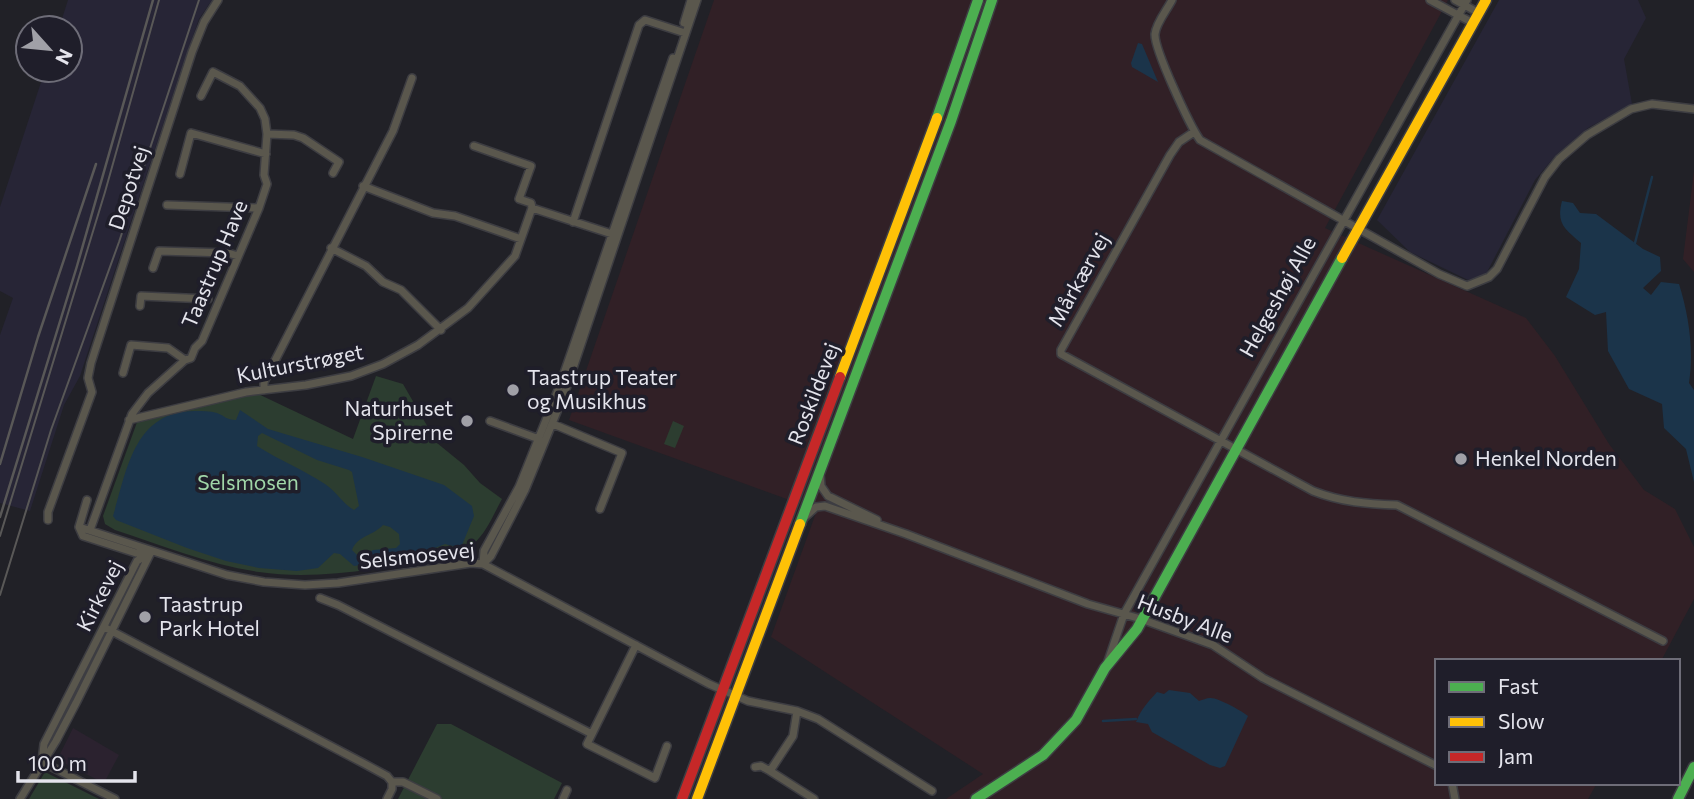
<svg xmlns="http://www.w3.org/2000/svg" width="1694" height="799" font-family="Commissioner,sans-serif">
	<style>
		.built { fill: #272536 }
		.industrial { fill: #312026 }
		.education { fill: #2b222f }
		.green { fill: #2c3d30 }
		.water { fill: #1b344a; fill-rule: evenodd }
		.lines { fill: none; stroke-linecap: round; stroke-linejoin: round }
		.stream { stroke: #1b344a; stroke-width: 2.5 }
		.street-casing { stroke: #3d3d42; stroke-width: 10 }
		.fast-casing { stroke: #3d3d42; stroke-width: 13 }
		.slow-casing { stroke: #3d3d42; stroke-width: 13 }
		.jam-casing { stroke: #3d3d42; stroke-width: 13 }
		.street { stroke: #5a574d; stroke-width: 7 }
		.fast { stroke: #4caf50; stroke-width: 10 }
		.slow { stroke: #ffc107; stroke-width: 10 }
		.jam { stroke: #c62828; stroke-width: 10 }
		.tram { stroke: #595857; stroke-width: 2 }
		.rail { stroke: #595857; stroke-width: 2.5 }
		.poi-dot { fill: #a0a0a7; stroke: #1f1e2a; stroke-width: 2.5 }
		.labels { text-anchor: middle; stroke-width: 7; stroke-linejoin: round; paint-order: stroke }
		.street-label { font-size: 21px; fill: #e4e4ec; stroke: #1f1e2a }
		.poi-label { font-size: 21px; fill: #e4e4ec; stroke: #1f1e2a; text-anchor: start }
		.park-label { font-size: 21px; fill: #a0d6a8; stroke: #1f1e2a }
	</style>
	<rect width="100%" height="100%" fill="#212127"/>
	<!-- built -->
	<path class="built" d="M68 0H212L199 19 183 64 80 376 64 405 30 511 0 503V335L13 298 0 291V207L45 70H70V28H59Z
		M1499 0H1638L1646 18 1624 59 1632 104 1588 128 1556 155 1535 180 1486 274 1468 280 1410 252 1377 220Z"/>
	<!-- industrial -->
	<path class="industrial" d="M714 0H1448L1325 228 1526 318 1555 356 1609 444 1644 490 1675 509 1694 547V599L1661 661H1437V783H1597L1588 799H946L983 774 771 637 817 510 569 420Z
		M1694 171V272L1683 259Z"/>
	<!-- education -->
	<path class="education" d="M73 728 119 755 104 783 60 761 59 756Z"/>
	<!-- green -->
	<path class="green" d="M376 376 403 384 437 443 464 465 480 483 502 499C486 529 480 549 445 558 384 567 320 581 259 572 209 565 162 545 115 530L105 524 103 516 140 414 254 392 353 439Z
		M673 421 684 426 675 448 664 444Z
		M437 724H451L562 783 554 799H398Z
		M45 772 99 799H29Z"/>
	<!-- water -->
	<path class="water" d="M1138 43 1142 44 1158 82 1132 67 1131 63Z
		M1562 201 1573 203 1580 213 1596 214 1643 249 1660 257 1661 271 1643 288 1651 295 1661 282 1679 284C1689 316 1694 350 1689 383L1694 390V482L1686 449 1664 428 1662 404 1629 389 1608 351 1606 312 1595 315 1566 297 1579 269 1581 243C1565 229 1556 224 1562 201Z
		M240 410 268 429 362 457 444 485 472 506 474 516 462 545 457 547 445 544 420 554 354 566 340 554 334 553 318 568 297 571 259 568 226 561 187 548 116 520 113 516C127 470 134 411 195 411 202 411 210 411 217 413 225 416 226 420 236 420ZM262 433 317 460 349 470 352 472 359 506 354 510C343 504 336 491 325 484 304 470 279 460 257 446L258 436ZM383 525 390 527 399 534 400 544 396 548 373 550 361 559 352 550C358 535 373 536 383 525Z
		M1169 690 1190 693 1199 701C1203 700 1206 698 1210 698 1217 697 1244 712 1248 716L1225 766 1220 768 1210 765 1152 732 1148 724 1136 722C1141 709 1148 702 1157 692L1164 694Z"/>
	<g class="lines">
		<!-- stream -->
		<path class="stream" d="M1635 243 1652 177
			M1103 721 1136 719"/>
		<!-- street casing -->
		<g class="street-casing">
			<path id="street" d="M1172 0C1167 10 1156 23 1155 34 1154 49 1190 126 1200 140L1439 274 1467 286 1489 277 1497 269 1545 177 1559 159 1587 135 1631 109 1652 104 1694 109
				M1430 0 1473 23
				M1455 0 1479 13
				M684 23 691 0
				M1194 132 1179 142 1170 155 1061 350V354L1313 491C1341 502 1367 504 1397 505L1663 641
				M267 134 294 135 303 138 339 162 333 173
				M474 146 531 166 519 199 531 203 532 208 615 235
				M180 174 191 133 266 154
				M363 186 433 213 455 216 521 239
				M167 205 259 208
				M573 222 639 25 645 20 685 33
				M331 248 366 266 383 282 401 290 441 330
				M153 268 159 251 228 253 238 256
				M140 306 141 296 208 299
				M123 373 131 345 168 348 185 360
				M264 390V382L393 131 412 78
				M129 420 246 392 306 385 351 376 383 364 418 345 468 308 515 256 532 208
				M490 421 539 439
				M553 424 622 453 600 509
				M820 474 821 486 828 496 877 520
				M87 500 79 527 83 536 136 553 147 552
				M805 517 816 507 825 506 906 534 1088 604 1141 619 1213 645 1263 678 1437 766
				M48 520V512L92 392 88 378 91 363 192 52 204 22 218 0
				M79 527 227 575 264 582 305 585 338 583 471 563 483 564 709 684 748 701 797 711 818 719 932 791
				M90 530 132 414 148 393 185 360 191 358 195 348 202 341 259 208 267 184 264 175 267 134 265 119 260 108 240 86 213 72 201 96
				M483 563 484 551 519 487 560 385 673 58
				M483 564 491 556 525 490 565 392 697 0
				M320 598 338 605 592 734
				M104 627 363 763 387 776 392 782
				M636 645 587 744 655 778 667 746
				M1108 661 1124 614 1467 0
				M797 711 793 736 770 771 814 799
				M42 761 44 744 137 561 149 553
				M42 762 115 799
				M755 767 761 766 770 771
				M392 782H403L437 799
				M1452 783 1455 799
				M20 799 56 741 76 703 151 552
				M387 799 392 789V782
				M563 799 567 790"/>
		</g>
		<!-- fast casing -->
		<g class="fast-casing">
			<path id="fast" d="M937 118 978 0
				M800 524 951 121 992 0
				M976 799 1043 755 1076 720 1105 668 1137 629 1342 258
				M1678 799 1694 767"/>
		</g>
		<!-- slow casing -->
		<g class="slow-casing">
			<path id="slow" d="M1342 258 1486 0
				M840 377 937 118
				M697 799 800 524"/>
		</g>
		<!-- jam casing -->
		<g class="jam-casing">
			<path id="jam" d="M682 799 840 377"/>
		</g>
		<!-- street -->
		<use href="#street" class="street"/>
		<!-- fast -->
		<use href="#fast" class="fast"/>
		<!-- slow -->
		<use href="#slow" class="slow"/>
		<!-- jam -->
		<use href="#jam" class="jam"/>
		<!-- tram -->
		<path class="tram" d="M0 536 105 192 159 0
			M0 595 51 430 119 242 199 0"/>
		<!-- rail -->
		<path class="rail" d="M0 464 38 337 96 164
			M0 517 77 266 153 0"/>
	</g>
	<!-- markers -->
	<g class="poi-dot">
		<circle cx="513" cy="390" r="7"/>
		<circle cx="467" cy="421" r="7"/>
		<circle cx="1461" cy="459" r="7"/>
		<circle cx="145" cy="617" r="7"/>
	</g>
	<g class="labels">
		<!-- street labels -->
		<g class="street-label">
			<text transform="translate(129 188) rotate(-72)" y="7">Depotvej</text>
			<text transform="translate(215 264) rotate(-67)" y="7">Taastrup Have</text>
			<text transform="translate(1079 280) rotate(-61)" y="7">Mårkærvej</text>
			<text transform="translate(1278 297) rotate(-61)" y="7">Helgeshøj Alle</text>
			<text transform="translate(300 364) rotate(-11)" y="7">Kulturstrøget</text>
			<text transform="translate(814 394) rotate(-69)" y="7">Roskildevej</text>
			<text transform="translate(417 556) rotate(-6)" y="7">Selsmosevej</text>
			<text transform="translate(100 596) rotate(-63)" y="7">Kirkevej</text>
			<text transform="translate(1185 619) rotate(21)" y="7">Husby Alle</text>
		</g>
		<!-- poi labels -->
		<g class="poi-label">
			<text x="527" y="385">Taastrup Teater<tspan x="527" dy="24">og Musikhus</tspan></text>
			<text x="453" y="416" text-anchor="end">Naturhuset<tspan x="453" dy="24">Spirerne</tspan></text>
			<text x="1475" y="466">Henkel Norden</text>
			<text x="159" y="612">Taastrup<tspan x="159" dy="24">Park Hotel</tspan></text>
		</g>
		<!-- park labels -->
		<g class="park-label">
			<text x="248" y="490">Selsmosen</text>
		</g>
	</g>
	<!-- legend -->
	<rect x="1435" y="659" width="245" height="126" fill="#1f1e2a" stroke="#6e6d78" stroke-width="2"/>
	<rect x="1449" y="682" width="35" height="10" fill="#4caf50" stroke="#6e6d78" stroke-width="2"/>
	<text x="1498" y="694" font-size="21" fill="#e4e4ec">Fast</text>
	<rect x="1449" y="717" width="35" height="10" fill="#ffc107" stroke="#6e6d78" stroke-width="2"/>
	<text x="1498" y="729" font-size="21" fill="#e4e4ec">Slow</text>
	<rect x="1449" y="752" width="35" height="10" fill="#c62828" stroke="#6e6d78" stroke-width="2"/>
	<text x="1498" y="764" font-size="21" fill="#e4e4ec">Jam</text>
	<!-- north arrow -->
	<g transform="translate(49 49) rotate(117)"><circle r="33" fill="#1f1e2a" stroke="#6e6d78" stroke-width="2"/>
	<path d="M0-5L12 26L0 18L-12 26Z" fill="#a0a0a7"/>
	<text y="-10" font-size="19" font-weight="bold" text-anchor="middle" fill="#e4e4ec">N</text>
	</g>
	<!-- scale -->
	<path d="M18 771v10h117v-10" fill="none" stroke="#e4e4ec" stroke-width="3.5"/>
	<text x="28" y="771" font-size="21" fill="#e4e4ec" stroke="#1f1e2a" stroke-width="5" paint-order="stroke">100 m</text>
</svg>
